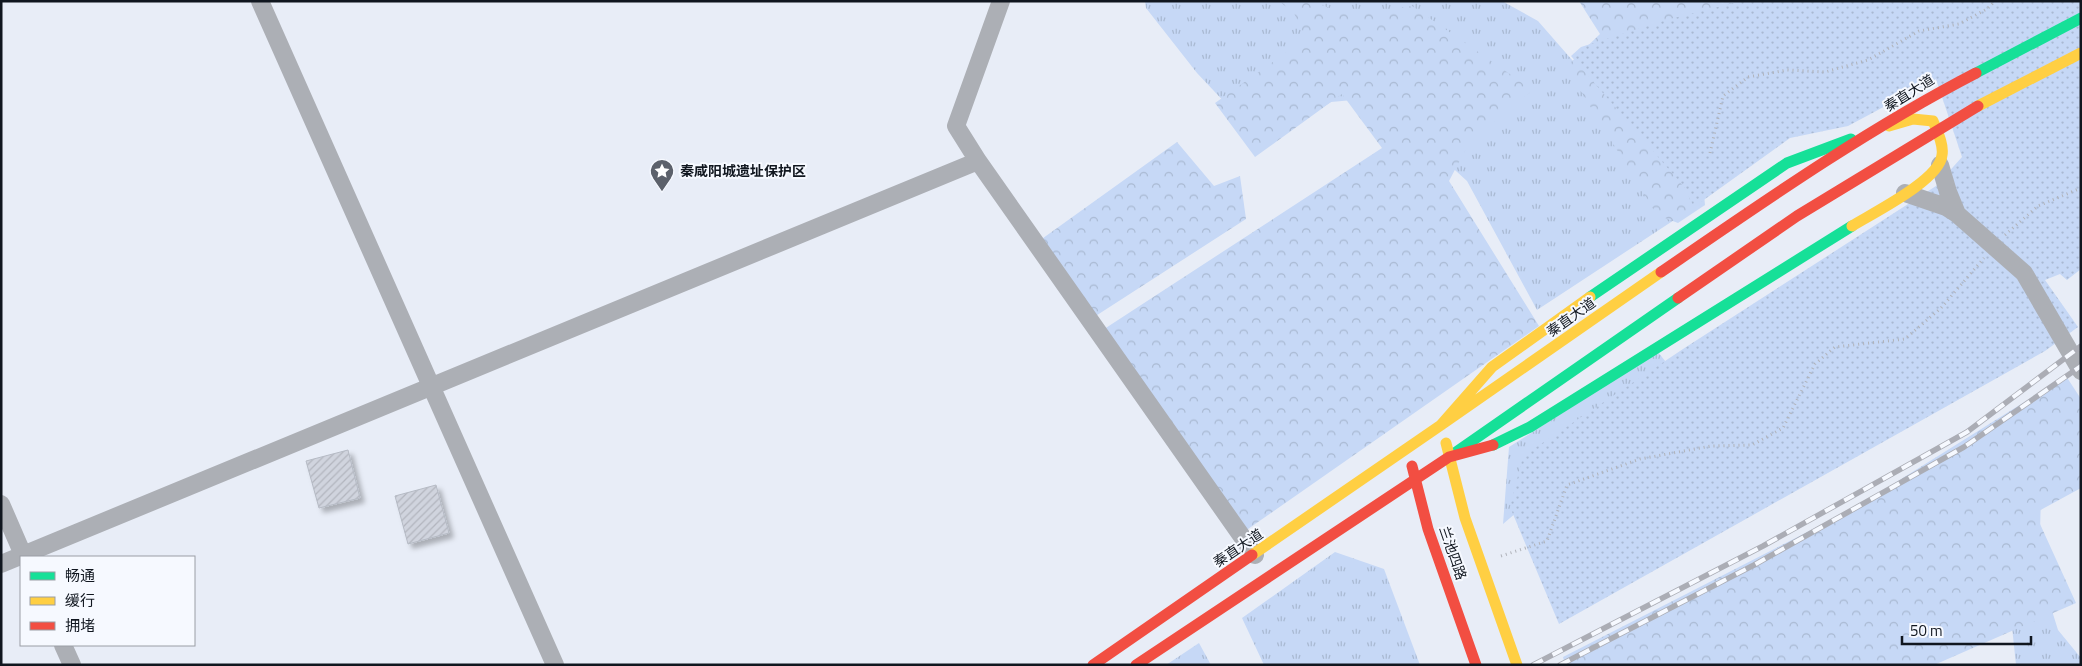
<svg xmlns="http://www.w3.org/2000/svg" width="2082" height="666" font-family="'Titillium Web','Noto Sans SC',sans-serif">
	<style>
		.grass { fill: url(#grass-tufts) }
		.forest { fill: url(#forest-crowns) }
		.park { fill: url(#park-dots) }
		.building { fill: url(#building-hatch); stroke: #b5bac4; filter: url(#shadow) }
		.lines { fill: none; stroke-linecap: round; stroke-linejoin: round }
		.path { stroke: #b0b3ba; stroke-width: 3; stroke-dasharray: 1 4; stroke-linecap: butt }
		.street { stroke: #acafb5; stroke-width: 18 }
		.fast { stroke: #16e098; stroke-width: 11 }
		.slow { stroke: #ffcf43; stroke-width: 11 }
		.jam { stroke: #f24e42; stroke-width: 11 }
		.rail-casing { stroke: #abadb5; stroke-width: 5.5 }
		.rail { stroke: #f6f9ff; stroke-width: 4; stroke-dasharray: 11; stroke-linecap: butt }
		.fast-bridge { stroke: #16e098; stroke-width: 11 }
		.slow-bridge { stroke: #ffcf43; stroke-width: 11 }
		.jam-bridge { stroke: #f24e42; stroke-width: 11 }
		.labels { text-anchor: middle; stroke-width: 4; stroke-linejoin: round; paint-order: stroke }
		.street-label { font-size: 14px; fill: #10161f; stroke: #f6f9ff }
		.poi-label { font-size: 14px; font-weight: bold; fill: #10161f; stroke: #f6f9ff; text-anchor: start }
	</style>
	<defs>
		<pattern id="grass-tufts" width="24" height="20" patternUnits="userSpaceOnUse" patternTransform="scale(1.25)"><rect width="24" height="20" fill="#c6d8f6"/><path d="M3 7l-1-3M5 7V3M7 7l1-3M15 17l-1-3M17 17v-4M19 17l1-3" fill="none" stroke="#a9b9d2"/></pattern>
		<pattern id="forest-crowns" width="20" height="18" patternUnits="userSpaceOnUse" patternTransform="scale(1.25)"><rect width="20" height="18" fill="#c6d8f6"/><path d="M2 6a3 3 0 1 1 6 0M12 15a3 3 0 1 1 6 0" fill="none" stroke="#a9b9d2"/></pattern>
		<pattern id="park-dots" width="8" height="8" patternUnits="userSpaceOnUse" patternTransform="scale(1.25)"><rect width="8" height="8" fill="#c6d8f6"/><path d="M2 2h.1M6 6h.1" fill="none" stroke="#a9b9d2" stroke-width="1.8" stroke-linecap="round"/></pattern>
		<pattern id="building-hatch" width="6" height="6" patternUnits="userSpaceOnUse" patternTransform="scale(1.25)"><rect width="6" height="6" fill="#d0d4de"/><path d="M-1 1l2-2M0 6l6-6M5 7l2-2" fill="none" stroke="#b2b5be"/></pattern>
		<filter id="shadow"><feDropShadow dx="4.5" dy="4.5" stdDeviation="2.5" flood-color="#0004"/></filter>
	</defs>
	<rect width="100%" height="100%" fill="#e8edf7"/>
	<!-- grass -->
	<path class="grass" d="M1145 1H1502L1538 21 1684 188 1694 207 1537 310 1467 181 1424 142 1364 99 1331 102 1264 144 1197 73 1146 8Z
		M1658 352 1673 371 1564 472 1503 524 1509 447Z
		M2020 479 2041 494 2039 569 2058 630 2081 658V665H2016L2009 598Z
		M1335 552 1384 569 1420 665H1264L1242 618Z
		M1199 643 1211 665H1166Z"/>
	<!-- forest -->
	<path class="forest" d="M1279 1H1311L1348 15 1412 6 1533 90 1469 143 1449 181 1539 326 1238 536 1095 335 1382 148 1342 94 1255 157 1215 103 1305 39 1294 13Z
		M1579 1H1956L1699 143 1705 205 1678 223 1657 215 1566 67 1600 34Z
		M1177 142 1214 186 1240 176 1246 219 1091 319 1032 246Z
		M2066 376 2081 399V488L2035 513 2076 603 1934 665H1565L1563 657 1858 506Z"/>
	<!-- park -->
	<path class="park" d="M1741 1H2081V269L2067 280 2060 274 2045 280 2078 327 2045 351 1559 624 1510 507 1523 456 1683 349 1936 186 1962 157 1936 79 1848 126 1790 138 1694 207 1684 187 1571 56 1581 47 1666 20Z"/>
	<!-- building -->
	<path class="building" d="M348 450 360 498 319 508 306 461Z
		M436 485 449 533 408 544 395 496Z"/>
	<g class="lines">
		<!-- path -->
		<path class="path" d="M1710 153 1723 96 1748 77 1787 70 1825 72 1868 60 1919 31 1959 24 1987 9 1995 1
			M2005 235 2038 206 2081 188
			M1501 556 1547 541 1567 485 1640 459 1711 446 1752 445 1783 428 1815 364 1835 347 1905 339 1941 308 1984 258"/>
		<!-- street -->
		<path class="street" d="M260 1 555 665
			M978 161 956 126 1001 1
			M1905 193 1946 207 1957 214 1948 192 1940 165
			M1957 214 2024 273 2081 371
			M1 504 24 557
			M1 564 978 161 1255 555
			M63 645 72 665"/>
		<!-- fast -->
		<path class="fast" d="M1590 297 1787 163 1851 139
			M1493 445 1530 427 1852 226
			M1449 457 1678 298"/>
		<!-- slow -->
		<path class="slow" d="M1852 226C1873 213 1940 180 1942 155 1944 144 1937 131 1933 121L1913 119 1889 126
			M1441 425 1661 272
			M1446 443 1465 518 1517 665
			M1252 555 1441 425 1492 367 1590 297"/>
		<!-- jam -->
		<path class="jam" d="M1412 466 1428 529 1476 665
			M1093 665 1252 555
			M1136 665 1449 457 1493 445"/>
		<!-- rail casing -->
		<g class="rail-casing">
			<path id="rail" d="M1533 665 1763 546 1967 432 2081 346
				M1560 665 1754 565 1964 447 2081 366"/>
		</g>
		<!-- rail -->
		<use href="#rail" class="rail"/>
		<!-- fast-bridge -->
		<path class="fast-bridge" d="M1976 73 2081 18"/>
		<!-- slow-bridge -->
		<path class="slow-bridge" d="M1978 106 2081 53"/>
		<!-- jam-bridge -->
		<path class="jam-bridge" d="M1661 272C1763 202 1866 130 1976 73
			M1678 298 1797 216 1978 106"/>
	</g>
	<!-- icons -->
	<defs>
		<g id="sight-pin" transform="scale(1.25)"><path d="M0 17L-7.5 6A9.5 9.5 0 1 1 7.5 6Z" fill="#5c616b" stroke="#f6f9ff"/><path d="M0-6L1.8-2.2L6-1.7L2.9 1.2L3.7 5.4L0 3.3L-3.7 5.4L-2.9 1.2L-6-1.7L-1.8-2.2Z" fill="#fff"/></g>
	</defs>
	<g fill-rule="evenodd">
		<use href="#sight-pin" x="662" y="171"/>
	</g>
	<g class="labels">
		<!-- street labels -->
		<g class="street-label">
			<text transform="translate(1909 93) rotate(-32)" y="5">秦直大道</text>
			<text transform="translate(1571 317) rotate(-35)" y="5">秦直大道</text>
			<text transform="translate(1238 548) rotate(-34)" y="5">秦直大道</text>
			<text transform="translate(1453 553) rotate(71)" y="5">兰池四路</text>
		</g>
		<!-- poi labels -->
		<g class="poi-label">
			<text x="680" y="176">秦咸阳城遗址保护区</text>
		</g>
	</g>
	<!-- border -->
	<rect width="2082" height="666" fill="none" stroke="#10161f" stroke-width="5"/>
	<!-- legend -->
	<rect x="20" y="556" width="175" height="90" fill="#f6f9ff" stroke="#9a9ea5"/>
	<rect x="30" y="572" width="25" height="8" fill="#16e098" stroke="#9a9ea5"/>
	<text x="65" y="581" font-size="15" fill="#10161f">畅通</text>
	<rect x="30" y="597" width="25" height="8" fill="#ffcf43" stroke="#9a9ea5"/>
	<text x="65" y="606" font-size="15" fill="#10161f">缓行</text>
	<rect x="30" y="622" width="25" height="8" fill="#f24e42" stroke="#9a9ea5"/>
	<text x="65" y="631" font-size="15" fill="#10161f">拥堵</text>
	<!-- scale -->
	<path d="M1902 636v8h129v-8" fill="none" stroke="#10161f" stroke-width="2.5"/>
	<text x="1910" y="636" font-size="15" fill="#10161f" stroke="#f6f9ff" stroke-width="4" paint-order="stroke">50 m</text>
</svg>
